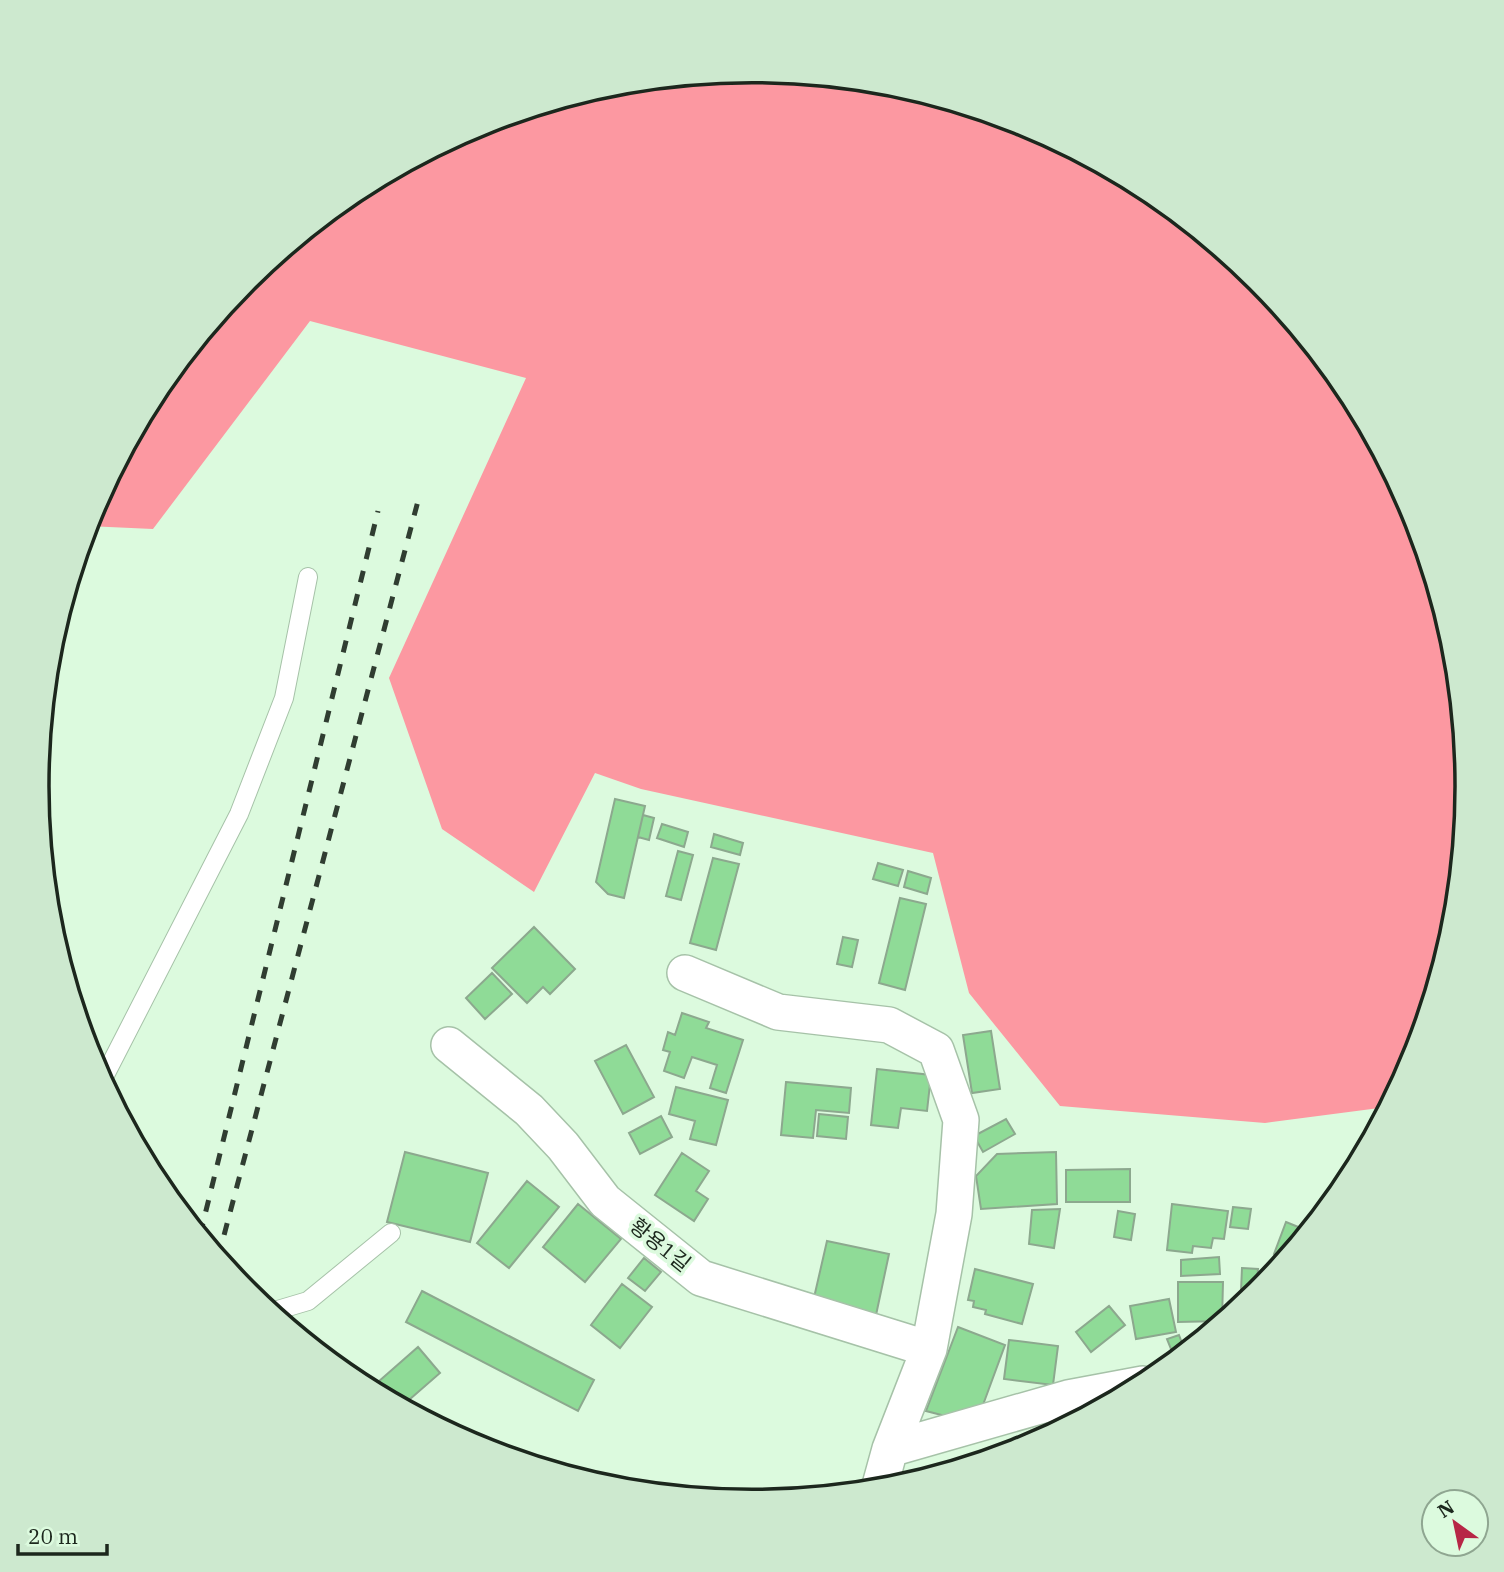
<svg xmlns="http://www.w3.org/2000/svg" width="1504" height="1572" font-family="'IBM Plex Serif','Noto Sans KR',serif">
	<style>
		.forest { fill: #fc98a1 }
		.building { fill: #8fdb97; stroke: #8ca88e; stroke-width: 2 }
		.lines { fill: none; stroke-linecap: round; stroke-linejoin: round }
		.lane-casing { stroke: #a6c2a8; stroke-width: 20 }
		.street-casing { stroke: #a6c2a8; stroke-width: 38 }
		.lane { stroke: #fff; stroke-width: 18 }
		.street { stroke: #fff; stroke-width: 35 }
		.rail { stroke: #303d31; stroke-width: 5; stroke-dasharray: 12 12; stroke-linecap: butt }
		.labels { text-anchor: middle; stroke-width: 7; stroke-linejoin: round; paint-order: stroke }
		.street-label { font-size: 21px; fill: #1c271d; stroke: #dcfade }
		.rim { fill: none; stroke: #1c271d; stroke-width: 3.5 }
	</style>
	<rect width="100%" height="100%" fill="#dcfade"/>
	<!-- forest -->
	<path class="forest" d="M752 71 892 85 1026 125 1150 192 1258 281 1347 389 1413 513 1454 647 1467 786 1453 926 1413 1060 1387 1107 1265 1123 1060 1106 969 993 933 853 641 789 595 773 534 892 442 829 389 678 526 378 310 321 153 529 87 526 91 512 158 388 247 280 355 191 479 125 613 84Z"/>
	<!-- building -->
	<path class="building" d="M615 799 645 806 624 898 608 894 596 882Z
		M643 815 654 818 649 840 638 837Z
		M662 824 688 832 684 847 657 838Z
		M714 834 743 843 740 855 711 847Z
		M678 851 693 855 681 900 666 896Z
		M713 858 739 864 716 950 690 943Z
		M878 863 903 870 898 886 873 879Z
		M908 871 931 878 927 894 904 887Z
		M900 898 926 904 905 990 879 983Z
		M534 927 575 969 550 994 543 987 527 1003 492 968Z
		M843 937 858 940 852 967 837 964Z
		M492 973 512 994 485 1019 466 998Z
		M682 1013 709 1022 706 1028 743 1040 726 1093 710 1088 717 1065 692 1057 684 1078 664 1071 670 1052 663 1050 668 1032 675 1035Z
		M991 1031 1000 1089 972 1093 963 1035Z
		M626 1045 654 1097 623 1114 595 1061Z
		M877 1069 931 1075 927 1111 901 1108 898 1128 871 1125Z
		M786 1082 851 1088 849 1113 816 1110 813 1138 781 1135Z
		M676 1087 728 1100 716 1145 690 1139 695 1121 669 1114Z
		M819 1114 848 1117 846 1139 817 1136Z
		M661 1116 672 1137 640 1154 629 1133Z
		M1006 1119 1015 1134 983 1152 974 1136Z
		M405 1152 488 1173 470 1242 387 1222Z
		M1056 1152 1057 1204 981 1209 976 1176 997 1154Z
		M682 1153 709 1171 696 1191 708 1199 694 1221 655 1195Z
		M1130 1169V1202H1066V1170Z
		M527 1181 559 1207 509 1268 477 1243Z
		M578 1204 621 1239 585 1282 543 1247Z
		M1172 1204 1228 1211 1224 1239 1213 1238 1211 1248 1193 1246 1192 1253 1167 1250Z
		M1233 1207 1251 1209 1248 1229 1230 1227Z
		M1060 1209 1054 1248 1029 1244 1032 1210Z
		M1118 1211 1135 1214 1131 1240 1114 1237Z
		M1286 1222 1308 1231 1285 1259 1274 1254Z
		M827 1241 889 1254 876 1315 813 1302Z
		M1219 1257 1220 1274 1181 1276V1260Z
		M644 1258 661 1272 645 1291 628 1278Z
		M1242 1268 1258 1269 1256 1292 1241 1291Z
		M975 1269 1033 1284 1022 1324 985 1314 986 1310 973 1307 974 1301 968 1300Z
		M1178 1282H1223L1222 1321 1178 1322Z
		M622 1284 652 1307 620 1348 591 1325Z
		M422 1291 594 1380 578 1411 406 1322Z
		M1169 1299 1176 1332 1136 1339 1130 1306Z
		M1109 1306 1125 1325 1091 1352 1076 1332Z
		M958 1327 1005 1345 980 1413 957 1419 926 1411Z
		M1179 1335 1185 1351 1175 1359 1167 1339Z
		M1009 1340 1058 1346 1053 1385 1004 1379Z
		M418 1347 440 1373 402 1406 370 1389Z"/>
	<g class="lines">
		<!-- lane casing -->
		<g class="lane-casing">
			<path id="lane" d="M102 1081 239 814 284 698 308 577
				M271 1312 308 1301 391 1233"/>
		</g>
		<!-- street casing -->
		<g class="street-casing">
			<path id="street" d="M685 973 778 1012 889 1025 936 1050 961 1120 954 1214 929 1349 890 1449 879 1489
				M449 1045 529 1110 563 1146 605 1201 701 1278 929 1349
				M890 1449 1068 1398 1143 1384"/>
		</g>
		<!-- lane -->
		<use href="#lane" class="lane"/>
		<!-- street -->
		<use href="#street" class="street"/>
		<!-- rail -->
		<path class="rail" d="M200 1235 378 511
			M218 1258 418 501"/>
	</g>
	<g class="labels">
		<!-- street labels -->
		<g class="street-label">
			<text transform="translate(660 1245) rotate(39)" y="7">황용1길</text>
		</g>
	</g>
	<!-- crop -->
	<path d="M0 0H1504V1572H0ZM49 786a703 703 0 1 1 1406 0a703 703 0 1 1-1406 0Z" fill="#cde9cf" fill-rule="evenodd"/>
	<path class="rim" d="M49 786a703 703 0 1 1 1406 0a703 703 0 1 1-1406 0Z"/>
	<!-- north arrow -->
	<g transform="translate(1455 1523) rotate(327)"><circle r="33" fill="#dcfade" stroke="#8fa691" stroke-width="2"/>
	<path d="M0-5L12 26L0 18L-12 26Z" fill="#b72646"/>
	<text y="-10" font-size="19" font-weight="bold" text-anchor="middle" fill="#1c271d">N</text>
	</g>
	<!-- scale -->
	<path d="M18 1544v10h89v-10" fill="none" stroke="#1c271d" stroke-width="3.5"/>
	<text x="28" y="1544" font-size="21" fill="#1c271d" stroke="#dcfade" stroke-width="5" paint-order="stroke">20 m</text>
</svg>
